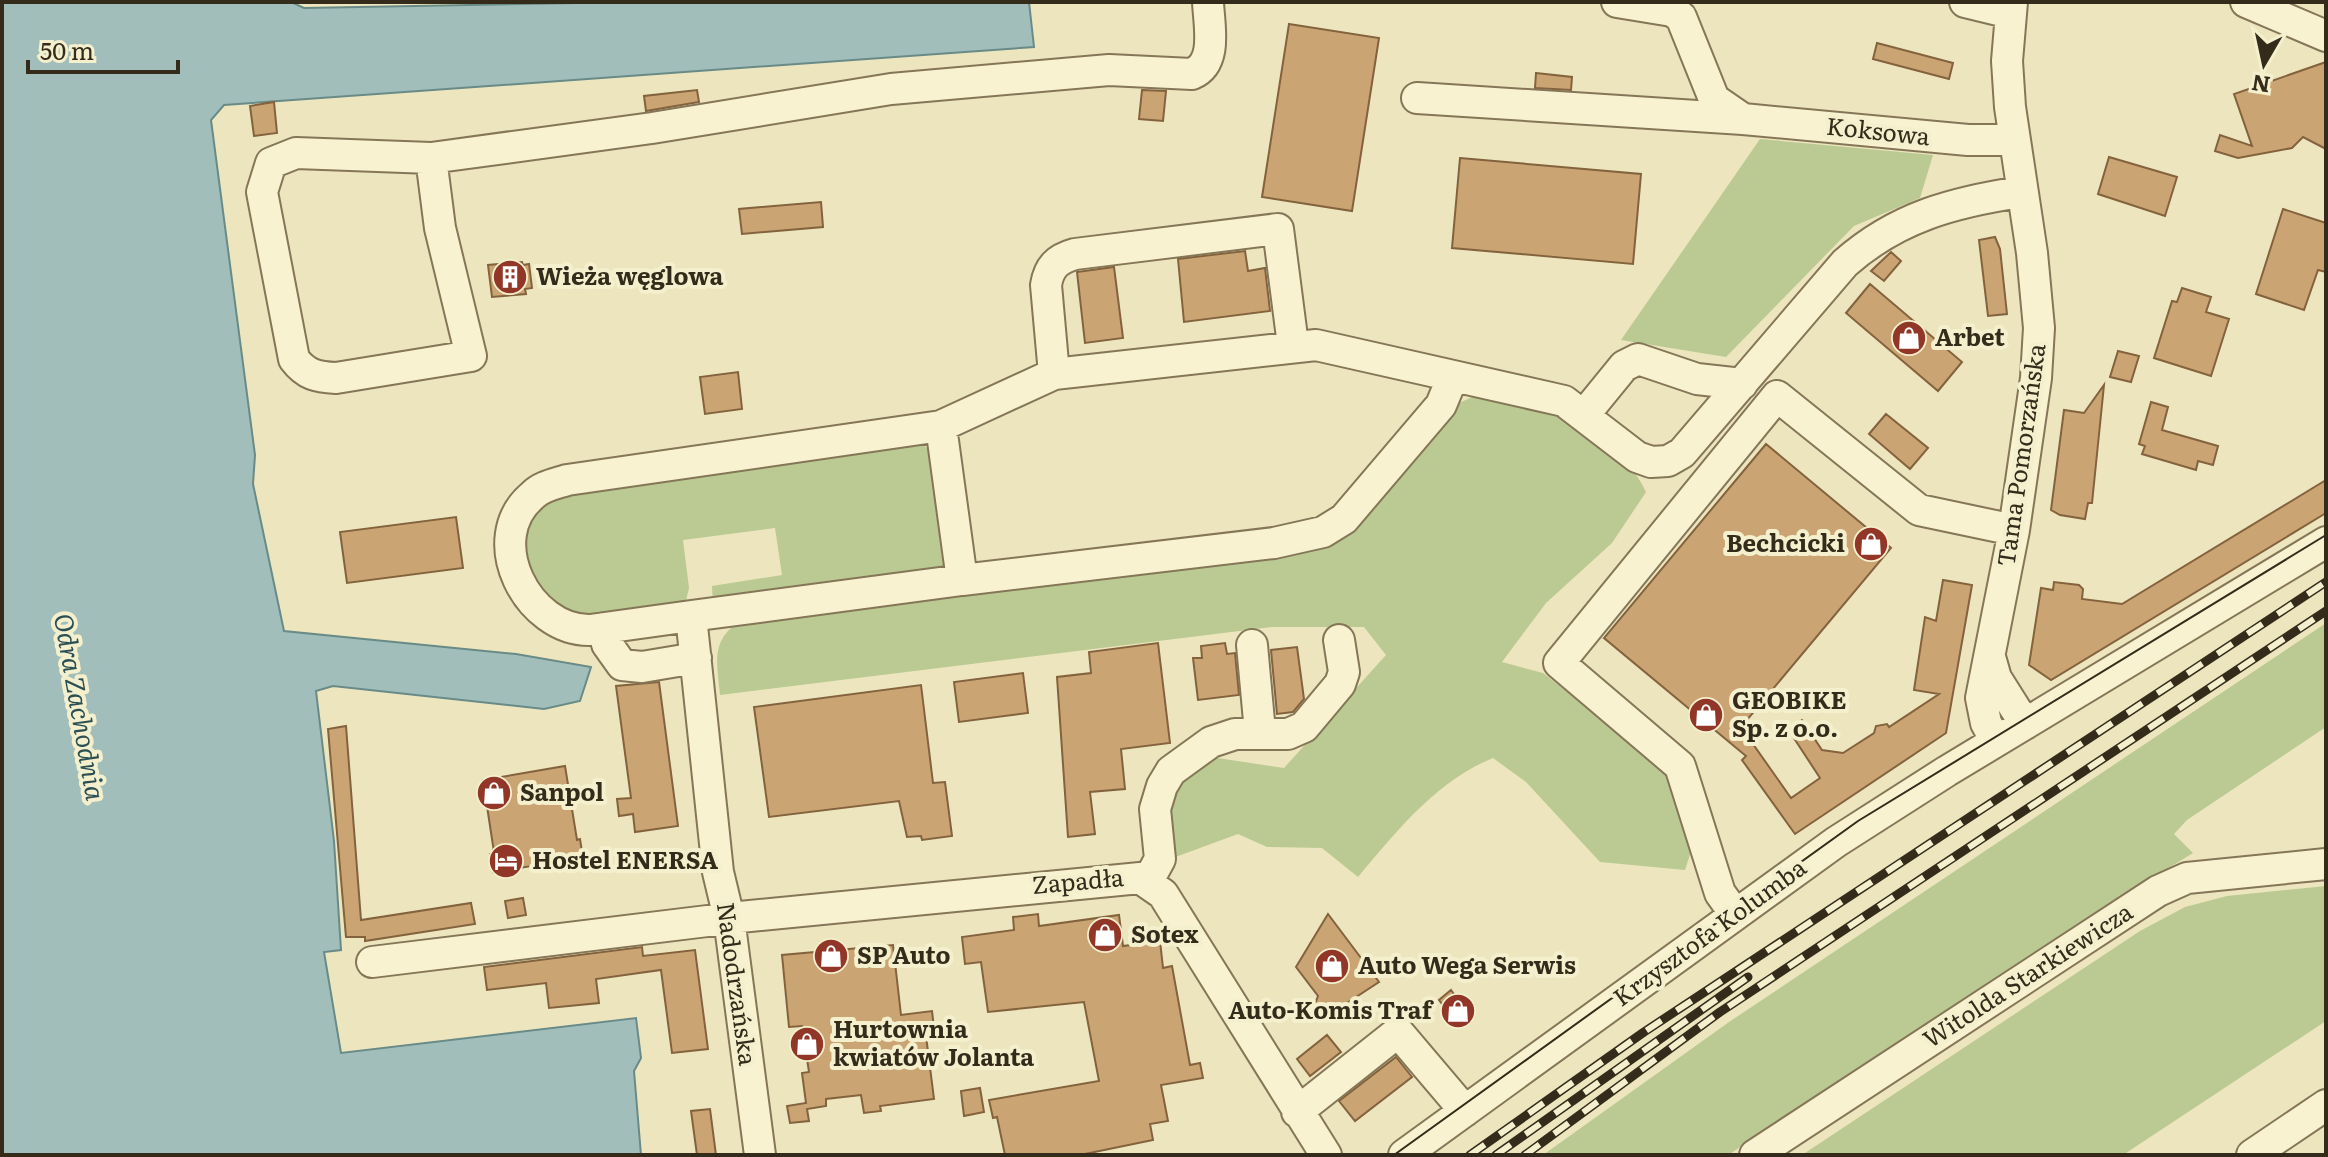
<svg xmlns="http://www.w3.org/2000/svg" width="2328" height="1157" font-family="Literata,serif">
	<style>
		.green { fill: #bbca92 }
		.water { fill: #a1beba; stroke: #698b88; stroke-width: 2 }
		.building { fill: #cba474; stroke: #83633d; stroke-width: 2 }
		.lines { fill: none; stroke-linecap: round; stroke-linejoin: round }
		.minor-casing { stroke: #847657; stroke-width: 34 }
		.minor { stroke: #f8f2d0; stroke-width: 30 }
		.tram { stroke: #342b1b; stroke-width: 2 }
		.rail-casing { stroke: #342b1b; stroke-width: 9 }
		.rail { stroke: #f4efcd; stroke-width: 6; stroke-dasharray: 18; stroke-linecap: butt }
		.labels { text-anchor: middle; stroke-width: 8; stroke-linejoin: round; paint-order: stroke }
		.street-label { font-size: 24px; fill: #342b1b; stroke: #f4efcd }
		.poi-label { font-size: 24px; font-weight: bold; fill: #342b1b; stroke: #f4efcd; text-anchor: start }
		.water-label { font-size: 26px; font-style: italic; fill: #2b5054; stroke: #f4efcd }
	</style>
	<rect width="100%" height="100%" fill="#ede5be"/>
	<!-- green -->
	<path class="green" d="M1760 139 1933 155 1920 198 1854 226 1726 357 1621 340Z
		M1510 395C1558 418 1623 440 1646 492L1612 543 1546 603 1502 662 1543 673 1680 780 1697 833 1685 870 1600 862 1526 782 1493 758C1436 781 1397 831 1358 877L1322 848 1267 847 1238 834 1170 859 1165 813 1174 784 1211 757 1284 768 1386 655 1364 627H1273L720 695C717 663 710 639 742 620L1288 554 1338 541 1385 496 1455 405 1472 397Z
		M917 441 930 450 946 555 943 566 931 576 713 605 712 586 782 575 775 528 683 540 689 588 684 609 567 617 530 589C522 541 514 532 551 495Z
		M2326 623V727L2187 820 2174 834 2193 853 2070 929 1728 1155H1543L1729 1022Z
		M2326 886V1021L2123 1155H1802L2140 931 2185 907 2227 896Z"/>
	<!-- water -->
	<path class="water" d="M2 2H291L304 8 632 2H1029L1034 47 224 105 211 120 255 455 253 484 284 631 516 654 591 667 580 701 544 709 333 686 316 691 334 841 341 950 324 952 341 1053 636 1018 641 1058 634 1071 641 1155H2Z"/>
	<!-- building -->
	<path class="building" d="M1289 24 1379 38 1352 211 1262 197Z
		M1877 43 1953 63 1949 79 1873 59Z
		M2326 62V149L2303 137 2292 148 2238 158 2215 151 2220 135 2252 146 2234 94Z
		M1536 73 1572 77 1571 90 1535 88Z
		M697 90 699 102 646 111 644 96Z
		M1142 90 1166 91 1163 121 1139 119Z
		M274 102 277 133 254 136 250 106Z
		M2109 157 2177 177 2165 216 2098 194Z
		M1460 158 1641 174 1633 264 1452 248Z
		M821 202 823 227 742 234 739 209Z
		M2283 209 2326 223V272L2318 270 2304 310 2256 294Z
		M1995 237 2000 249 2007 314 1988 316 1979 240Z
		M1245 251 1248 271 1265 268 1270 311 1184 322 1178 259Z
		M1891 252 1901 261 1884 281 1871 271Z
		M522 262 523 265 529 264 532 288 525 289 526 294 492 297 488 265Z
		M1114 267 1123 338 1085 343 1077 272Z
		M1870 284 1962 362 1938 391 1846 313Z
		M2182 288 2211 297 2206 312 2229 319 2211 376 2154 358 2172 301 2177 302Z
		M2118 351 2139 356 2131 382 2110 377Z
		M738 372 742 409 705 414 700 377Z
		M2104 385 2092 503H2088L2085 519 2060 515 2051 510 2064 410 2084 413Z
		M2151 402 2168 407 2162 430 2218 446 2213 465 2198 461 2196 470 2142 454 2145 446 2139 444Z
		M1886 414 1928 448 1910 469 1869 434Z
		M1766 444 1891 548 1741 727 1791 798 1820 778 1788 729 1802 720 1822 750 1843 753 1874 733 1876 726 1887 724 1889 727 1939 694 1914 690 1925 617 1936 621 1943 580 1972 585 1946 733 1795 834 1742 760 1746 756 1604 638Z
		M2326 480V513L2051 680 2029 665 2041 588 2053 590 2054 582 2079 585 2083 589 2082 599 2122 604Z
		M456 517 463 568 347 583 340 532Z
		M1158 643 1170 743 1121 749 1125 789 1090 792 1095 834 1068 837 1057 677 1091 673 1089 652Z
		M1225 643 1227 654 1235 653 1239 695 1198 700 1193 658H1202L1201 646Z
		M1297 647 1304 699 1293 712 1277 714 1271 650Z
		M1023 673 1028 713 959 722 954 682Z
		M659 682 678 826 635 832 633 814 619 816 617 799 631 798 616 686Z
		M921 685 933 783 945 782 952 836 922 840 921 836 907 837 899 801 769 817 754 707Z
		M346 726 361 920 471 903 475 924 365 941V937H346L328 729Z
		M565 766 577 840 580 839 583 858 493 872 490 854 494 852 483 780Z
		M523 898 526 915 508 918 505 901Z
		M1038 914 1039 926 1119 915 1123 946 1160 941 1163 968 1172 966 1190 1065 1200 1063 1203 1078 1161 1085 1168 1121 1150 1124 1153 1140 1080 1155H1005L997 1117 993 1118 989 1100 1099 1081 1084 1002 988 1012 981 962 965 964 962 937 1014 930 1013 917Z
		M1328 914 1379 982 1321 1020 1313 1009 1318 996 1296 967Z
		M893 945 901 1015 932 1011 934 1028H925L934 1099 880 1106 881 1111 864 1113 861 1095 826 1099V1106L807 1109 809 1121 790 1123 787 1106 806 1103 802 1073 809 1072 802 1026 789 1027 782 955Z
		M642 947 643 956 695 950 708 1049 672 1053 661 970 596 979 599 1003 549 1008 546 983 487 990 484 967Z
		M1451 990 1469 1014 1457 1024 1439 1000Z
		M1327 1035 1341 1052 1310 1076 1297 1059Z
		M1396 1057 1412 1077 1355 1121 1339 1101Z
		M980 1088 984 1112 964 1116 961 1091Z
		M710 1109 716 1155H697L691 1111Z"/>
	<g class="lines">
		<!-- minor casing -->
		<g class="minor-casing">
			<path id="minor" d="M1617 2 1672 11 1681 17 1714 99 1743 119
				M1965 2 2010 13
				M2246 2 2326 36
				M1417 98 1743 119 1968 140H2014
				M431 158 440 228 471 356 336 378C317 377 306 375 294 359L262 192 271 163 296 153 431 158 652 128 891 89 1109 70 1192 74C1218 63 1209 26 1208 2
				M1293 345 1278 229 1075 254C1057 259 1049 267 1046 285L1054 374 1316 345 1564 401 1637 457 1651 462 1668 461 1682 453 1845 263C1897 217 1954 202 2021 192
				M1584 415 1624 366 1638 359 1697 379 1742 384
				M962 580 1274 543 1323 532 1344 519 1441 405 1453 376
				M691 616 590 630C528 631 480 539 533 495 542 486 555 484 567 480L941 426 1054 374
				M604 628 607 644 622 665 642 667 696 658
				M1252 645 1260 732
				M1990 657 1996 678 2025 724
				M1996 741 1986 723 1981 698 2014 530 2036 378 2039 328 2032 253 2010 107 2007 61 2012 2
				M1148 881 1160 859 1155 809 1162 786 1171 771 1211 742 1235 734H1288L1304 727 1340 684 1344 672 1339 640
				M1735 914 1720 893 1680 766 1559 663 1777 396 1919 510 2014 530
				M372 962 740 917 1140 878 1163 894 1326 1155
				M1297 1112 1398 1032 1465 1111
				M760 1155 729 918 718 872 691 616 962 580 941 426
				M1404 1155 1836 842 1947 771 2326 542
				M1755 1155 2158 891 2187 878 2326 864
				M2252 1155 2326 1105"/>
		</g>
		<!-- minor -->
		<use href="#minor" class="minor"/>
		<!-- tram -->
		<path class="tram" d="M1394 1155 1858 821 2326 535"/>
		<!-- rail casing -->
		<g class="rail-casing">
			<path id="rail" d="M1470 1155 1644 1032 2326 582
				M1496 1155 1748 977
				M1525 1155 1720 1012 2326 611"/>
		</g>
		<!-- rail -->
		<use href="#rail" class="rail"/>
	</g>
	<!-- icons -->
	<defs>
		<g id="building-disc" transform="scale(1.8)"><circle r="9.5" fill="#923728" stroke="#f4efcd"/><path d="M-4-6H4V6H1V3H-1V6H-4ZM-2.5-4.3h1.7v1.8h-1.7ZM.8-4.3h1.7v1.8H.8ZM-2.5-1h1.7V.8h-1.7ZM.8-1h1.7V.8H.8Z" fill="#fff"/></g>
		<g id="shop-disc" transform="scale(1.8)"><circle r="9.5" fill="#923728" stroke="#f4efcd"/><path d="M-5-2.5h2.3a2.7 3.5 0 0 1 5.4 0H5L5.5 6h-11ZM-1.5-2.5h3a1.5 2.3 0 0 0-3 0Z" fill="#fff"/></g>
		<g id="hotel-disc" transform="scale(1.8)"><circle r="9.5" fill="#923728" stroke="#f4efcd"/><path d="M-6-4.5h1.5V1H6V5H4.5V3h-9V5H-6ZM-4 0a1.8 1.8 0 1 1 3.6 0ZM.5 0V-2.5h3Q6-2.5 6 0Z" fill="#fff"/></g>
	</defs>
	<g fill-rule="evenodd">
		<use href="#building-disc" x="510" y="277"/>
		<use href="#shop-disc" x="1909" y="338"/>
		<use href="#shop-disc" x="1871" y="544"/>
		<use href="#shop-disc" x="1706" y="715"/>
		<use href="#shop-disc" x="494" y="793"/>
		<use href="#hotel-disc" x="506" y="861"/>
		<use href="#shop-disc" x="1105" y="935"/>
		<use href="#shop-disc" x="831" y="956"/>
		<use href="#shop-disc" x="1332" y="966"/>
		<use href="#shop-disc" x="1458" y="1011"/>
		<use href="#shop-disc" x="807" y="1044"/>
	</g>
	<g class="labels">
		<!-- street labels -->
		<g class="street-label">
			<text transform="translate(1878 132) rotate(6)" y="8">Koksowa</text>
			<text transform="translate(2022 455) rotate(-82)" y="8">Tama Pomorzańska</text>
			<text transform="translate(1078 882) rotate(-5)" y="8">Zapadła</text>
			<text transform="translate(1710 933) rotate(-36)" y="8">Krzysztofa Kolumba</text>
			<text transform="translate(2028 976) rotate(-33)" y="8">Witolda Starkiewicza</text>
			<text transform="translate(736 984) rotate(82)" y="8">Nadodrzańska</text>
		</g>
		<!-- poi labels -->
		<g class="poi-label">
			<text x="536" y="285">Wieża węglowa</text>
			<text x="1935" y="346">Arbet</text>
			<text x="1845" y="552" text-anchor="end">Bechcicki</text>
			<text x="1732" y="709">GEOBIKE<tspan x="1732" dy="28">Sp. z o.o.</tspan></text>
			<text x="520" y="801">Sanpol</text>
			<text x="532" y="869">Hostel ENERSA</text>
			<text x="1131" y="943">Sotex</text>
			<text x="857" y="964">SP Auto</text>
			<text x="1358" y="974">Auto Wega Serwis</text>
			<text x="1432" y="1019" text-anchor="end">Auto-Komis Traf</text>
			<text x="833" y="1038">Hurtownia<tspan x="833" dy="28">kwiatów Jolanta</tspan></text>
		</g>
		<!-- water labels -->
		<g class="water-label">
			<text transform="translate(79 707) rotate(80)" y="9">Odra Zachodnia</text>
		</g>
	</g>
	<!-- border -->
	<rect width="2328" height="1157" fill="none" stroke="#342b1b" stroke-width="8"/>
	<!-- north arrow -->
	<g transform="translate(2264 64) rotate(189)" stroke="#f4efcd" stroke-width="6" paint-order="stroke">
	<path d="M0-6L14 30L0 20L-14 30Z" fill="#342b1b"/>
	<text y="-12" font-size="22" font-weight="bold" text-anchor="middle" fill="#342b1b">N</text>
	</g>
	<!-- scale -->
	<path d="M28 60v12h150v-12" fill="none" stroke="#342b1b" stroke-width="4"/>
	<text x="40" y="60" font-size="24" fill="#342b1b" stroke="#f4efcd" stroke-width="6" paint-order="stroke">50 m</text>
</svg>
